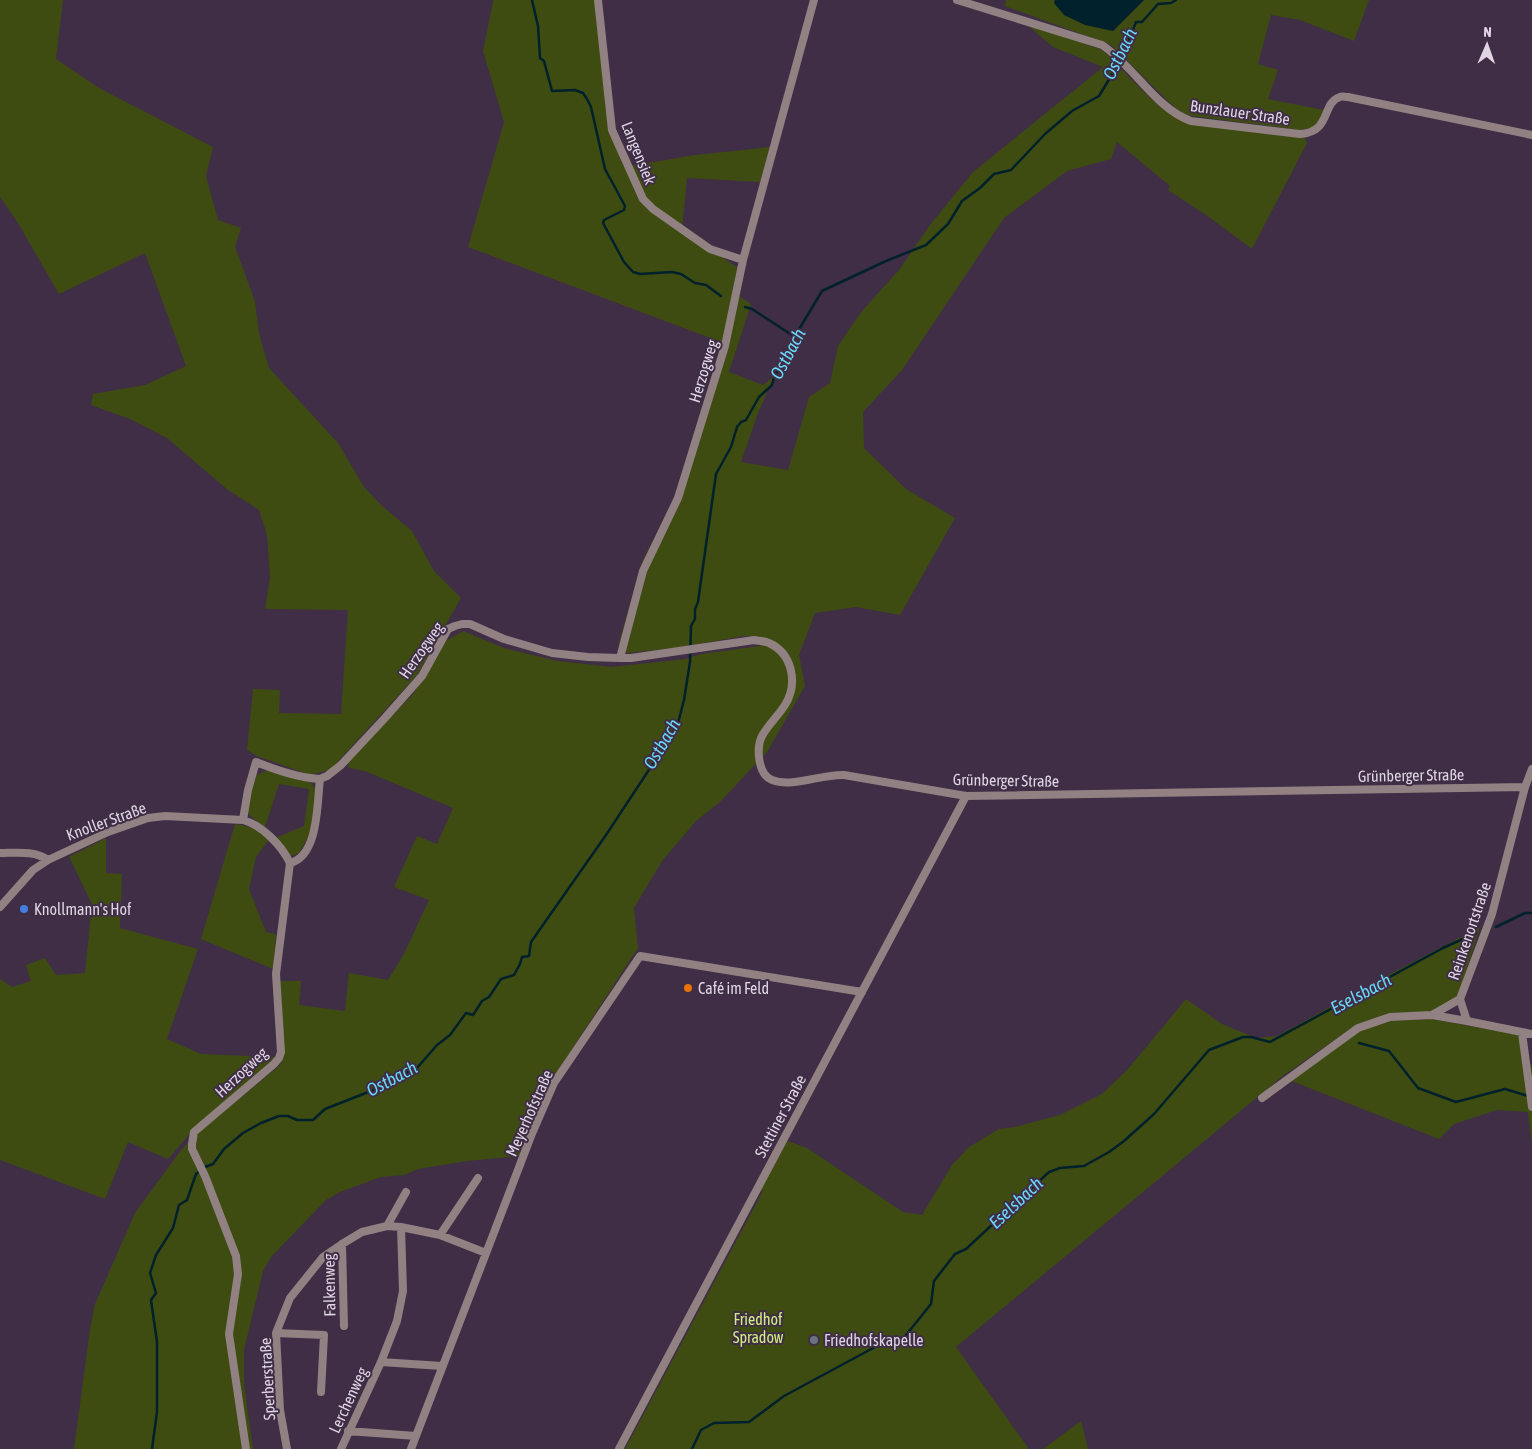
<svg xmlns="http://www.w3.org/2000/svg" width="1532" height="1449" font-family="'Asap Condensed',sans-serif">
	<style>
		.green { fill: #3f4c11 }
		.water { fill: #00212b }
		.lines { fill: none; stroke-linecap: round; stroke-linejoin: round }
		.stream { stroke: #00212b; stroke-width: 2.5 }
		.minor { stroke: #918182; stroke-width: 8 }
		.shop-dot { fill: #3f7fe0; stroke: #3f2e45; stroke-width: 2 }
		.food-dot { fill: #e8710a; stroke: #3f2e45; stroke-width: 2 }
		.worship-dot { fill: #6b7280; stroke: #3f2e45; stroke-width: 2 }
		.labels { text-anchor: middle; stroke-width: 4; stroke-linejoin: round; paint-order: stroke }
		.street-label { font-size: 16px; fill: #dfd5e4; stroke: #3f2e45 }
		.poi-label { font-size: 16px; fill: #dfd5e4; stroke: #3f2e45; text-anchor: start }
		.park-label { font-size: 16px; fill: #d0ed80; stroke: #3f2e45 }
		.water-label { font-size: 18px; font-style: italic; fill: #6ad7fa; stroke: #3f2e45 }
	</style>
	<rect width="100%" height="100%" fill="#3f2e45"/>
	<!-- green -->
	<path class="green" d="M0 0H63L56 59 99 88 213 147 206 176 218 220 241 228 235 247 255 301 259 334 269 368 338 443 364 487 382 506 412 531 434 571 461 598 417 675 330 770 310 775 257 756 247 750 253 689 280 690 279 713 341 714 348 610 265 609 270 577 267 535 259 510 228 490 167 438 130 419 91 405 93 394 145 385 186 366 145 253 59 294 18 223 0 197Z
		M493 0H595L608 125 624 167 695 155 770 147 760 182 687 178 682 230 741 270 739 296 751 304 729 372 763 385 774 376 758 413 741 462 788 470 809 397 830 383 838 346 862 311 899 270 930 225 973 172 1103 67 1053 47 1025 23 1100 49 1108 55C1131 78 1160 114 1191 124L1304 137 1307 143 1252 249 1209 217 1168 190 1170 186 1117 142 1111 159 1067 171 1004 218 902 370 863 412 864 448 906 489 955 518 900 615 856 607 815 613 799 655 805 686 767 752 720 802 696 821 662 861 634 908 638 948 551 1081 520 1156 467 1161 418 1169 404 1175 381 1177 340 1192 326 1200 271 1257 263 1271 244 1350V1384L253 1449H74L90 1329 95 1304 135 1213 181 1150 198 1133 279 1066 284 1056 280 981H301L299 1005 345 1011 349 973 388 980 404 954 429 900 394 887 417 836 437 844 453 808 365 771 349 768 348 762 414 693 428 672 446 641 463 631 504 648 557 661 612 667 685 659 701 654 760 646V636H743L683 647 627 653 618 646 642 562 675 497 715 369 721 342 468 247 504 122 483 51 493 2Z
		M1006 0H1055L1054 3 1113 31 1144 0H1369L1354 41 1300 20 1271 15 1258 64 1278 70 1268 99 1324 110C1316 124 1318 128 1300 130L1192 116 1183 113 1171 104 1111 45 1005 6Z
		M265 771H273L311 783 316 790 312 830 299 853 292 856 275 838 304 826 309 789 279 784 265 827C260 823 253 819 249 814 244 806 254 783 257 775Z
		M235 824C250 826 259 829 268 841L256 857 249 889 266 932 276 934 273 969 201 939Z
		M106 838V873L122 874 120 928 198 949 167 1039 201 1054 277 1057 193 1130 168 1159 128 1142 105 1199 0 1160V979L12 987 31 981 26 965 45 958 56 975 85 973 92 904 69 857Z
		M1480 927 1458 997 1431 1012 1390 1014 1357 1024 1284 1075 956 1347 1029 1449H625L763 1191 757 1188 782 1139 807 1148 903 1212 922 1215 952 1165 969 1147 999 1129 1015 1127 1060 1115 1102 1094 1128 1069 1186 999 1222 1024 1256 1038 1277 1036 1394 972Z
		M1432 1019 1519 1035 1528 1087 1532 1063V1144L1528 1112 1497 1110 1454 1124 1439 1139 1289 1080 1360 1031 1390 1021Z
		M1081 1421 1088 1449H1043Z"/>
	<!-- water -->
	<path class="water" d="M1055 0H1144L1113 31 1085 25 1064 15 1054 3Z"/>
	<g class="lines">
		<!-- stream -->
		<path class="stream" d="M532 0 538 26 540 58 544 61 552 91 575 90 583 93 587 99 591 107 605 169 625 206 624 210 604 220 603 223 624 262 633 272 640 274 672 272 681 274 695 283 706 285 721 296
			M1122 58 1136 22H1142L1158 4 1171 3 1176 0
			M745 307 752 309 795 337
			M1496 927 1525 913H1532
			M1359 1043 1389 1051 1418 1088 1456 1102 1505 1089 1528 1096
			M152 1449 157 1412V1342L151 1300 156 1293 150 1273 156 1255 173 1228 179 1205 187 1200 196 1174 205 1167 213 1164 224 1149 243 1133 261 1123 279 1116H288L297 1120H313L325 1109 376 1089 389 1077 396 1081 407 1074 410 1068H417L437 1045 450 1035 466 1013 473 1015 482 1001 489 997 501 979 514 975 520 964 522 957 529 956 531 942 606 835 666 744 678 723 684 700 690 662 691 626 695 619V609L698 602 716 474 731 447 737 427 741 422 746 420 759 397 772 385 775 374 781 369 798 331 822 291 886 261 926 245 948 224 962 201 980 188 994 174 1011 170 1045 134 1072 111 1099 96 1119 63
			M692 1449 701 1430 714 1423 749 1422 784 1396 875 1347 898 1342 902 1340 931 1304 934 1281 955 1254 966 1249 1049 1172 1060 1168 1084 1166 1109 1152 1124 1141 1154 1114 1209 1050 1243 1037H1251L1270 1042 1443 948 1476 933"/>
		<!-- minor -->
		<path class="minor" d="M598 0 612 130 643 199 653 209 710 249 743 260
			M957 0 1102 45C1134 66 1155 108 1191 121L1300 134C1332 132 1321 103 1340 97 1342 96 1345 97 1348 97L1532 135
			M620 658H631L754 640C759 641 765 641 769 643 793 654 798 684 785 705 778 716 768 725 762 736 756 748 758 775 772 780 793 788 821 774 844 775L966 796 1525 787
			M243 820 248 790 256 762C276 770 299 778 320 779
			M0 853C15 853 35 850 48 860
			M290 863C319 856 317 802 320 779L327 776 341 765 384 719 422 676 448 629 455 626 462 624H470L504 639 552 653 588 657 620 658 643 571 678 498 725 346 743 260 814 0
			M0 907 33 870 48 860 108 832 148 818 165 816 243 820C262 825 282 846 290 863
			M1460 999 1467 1021
			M1432 1015 1467 1021 1532 1034
			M1522 1033 1532 1107
			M1262 1098 1358 1028 1390 1017 1432 1015 1460 999 1492 914 1525 787 1532 769
			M387 1226 406 1192
			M440 1235 478 1178
			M342 1244 344 1326
			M276 1333 324 1335 321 1392
			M381 1362 442 1366
			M348 1431 416 1436
			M246 1449 229 1334 238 1274 236 1256 205 1176 192 1149V1144L194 1132 274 1064 279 1058 281 1052 276 974 290 863
			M287 1449 280 1410 276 1333 290 1298 323 1257 342 1244 362 1232 387 1226 401 1227 440 1235 486 1253
			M341 1449 381 1362 397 1321 403 1291 401 1227
			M411 1449 531 1136 554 1083 640 956 862 992
			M619 1449 966 796"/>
	</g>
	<!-- markers -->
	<circle class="shop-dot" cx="24" cy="909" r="5"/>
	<circle class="food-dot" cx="688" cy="988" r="5"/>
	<circle class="worship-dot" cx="814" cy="1340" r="5"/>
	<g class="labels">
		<!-- street labels -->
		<g class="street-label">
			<text transform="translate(1240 112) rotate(8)" y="6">Bunzlauer Straße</text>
			<text transform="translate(639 153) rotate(68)" y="6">Langensiek</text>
			<text transform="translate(703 371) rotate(-73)" y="6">Herzogweg</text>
			<text transform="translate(421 650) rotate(-55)" y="6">Herzogweg</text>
			<text transform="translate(1411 775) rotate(-1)" y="6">Grünberger Straße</text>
			<text transform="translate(1006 780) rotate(1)" y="6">Grünberger Straße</text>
			<text transform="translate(106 821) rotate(-20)" y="6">Knoller Straße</text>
			<text transform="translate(1469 931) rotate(-71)" y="6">Reinkenortstraße</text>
			<text transform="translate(241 1072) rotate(-43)" y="6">Herzogweg</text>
			<text transform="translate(529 1113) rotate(-66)" y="6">Meyerhofstraße</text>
			<text transform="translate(780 1116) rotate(-62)" y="6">Stettiner Straße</text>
			<text transform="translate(329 1285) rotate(-91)" y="6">Falkenweg</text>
			<text transform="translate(267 1379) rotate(-93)" y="6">Sperberstraße</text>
			<text transform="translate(348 1400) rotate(-65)" y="6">Lerchenweg</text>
		</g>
		<!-- poi labels -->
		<g class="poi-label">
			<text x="34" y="915">Knollmann's Hof</text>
			<text x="698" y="994">Café im Feld</text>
			<text x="824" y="1346">Friedhofskapelle</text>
		</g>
		<!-- park labels -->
		<g class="park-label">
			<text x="758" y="1325">Friedhof<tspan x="758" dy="18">Spradow</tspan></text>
		</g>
		<!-- water labels -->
		<g class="water-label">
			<text transform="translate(1120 54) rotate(-64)" y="6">Ostbach</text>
			<text transform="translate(788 354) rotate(-62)" y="6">Ostbach</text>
			<text transform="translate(662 744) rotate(-60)" y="6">Ostbach</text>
			<text transform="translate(1361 994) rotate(-28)" y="6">Eselsbach</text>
			<text transform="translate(392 1079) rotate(-28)" y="6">Ostbach</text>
			<text transform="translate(1016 1203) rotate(-43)" y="6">Eselsbach</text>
		</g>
	</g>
	<!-- north arrow -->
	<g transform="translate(1487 45) rotate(2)" stroke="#3f2e45" stroke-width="4" paint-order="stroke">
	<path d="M0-4L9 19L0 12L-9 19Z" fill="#dfd5e4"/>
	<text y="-8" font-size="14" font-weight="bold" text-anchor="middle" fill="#dfd5e4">N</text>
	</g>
</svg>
